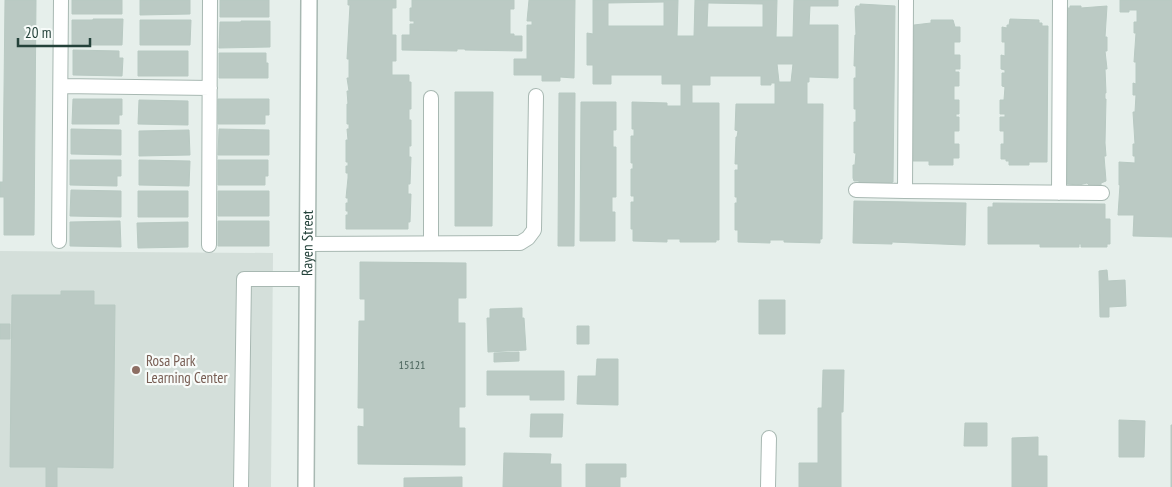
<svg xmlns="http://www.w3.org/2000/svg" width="1172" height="487" font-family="'PT Sans Narrow',sans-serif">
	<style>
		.built { fill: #d4dfda }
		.building { fill: #bbcac4; stroke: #b8c9c2; fill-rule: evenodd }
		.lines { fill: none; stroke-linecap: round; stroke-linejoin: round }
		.service-casing { stroke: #a8b8b2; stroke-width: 16 }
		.tertiary-casing { stroke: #a8b8b2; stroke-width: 18 }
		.service { stroke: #fff; stroke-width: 14 }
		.tertiary { stroke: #fff; stroke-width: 15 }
		.education-dot { fill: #8d6e63; stroke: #f7fbf9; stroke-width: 2 }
		.labels { text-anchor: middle; stroke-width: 4.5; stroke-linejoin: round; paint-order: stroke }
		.number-label { font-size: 12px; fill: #4a645c }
		.street-label { font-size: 15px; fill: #24423a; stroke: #f7fbf9 }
		.education-label { font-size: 15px; fill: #785e54; stroke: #f7fbf9; text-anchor: start }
	</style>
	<rect width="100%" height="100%" fill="#e6efeb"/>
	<!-- built -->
	<path class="built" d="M0 251 273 253 271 487H0Z"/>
	<!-- building -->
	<path class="building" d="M5 0H36L34 235H4V197H0V182H3Z
		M72 0H122V14H72Z
		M140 0H190V14L140 15Z
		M220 0H269V17H220Z
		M348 0H396V8H392V35H396V61H392V75H409V82H411V109H409V120H411V146H409V157H411L410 184H408V194H411L410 222H408V229H346V215H348V211H346V203H348V198H346L348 178V173H346V166H348V162H346V140H348L347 129H349V124H347V104H348L347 91H349L347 78H349V59H347L350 5H348Z
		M412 0H514V9H510V34H514V36H522V51L465 50V49H457V51L402 50V35H410V24H414V21H410V8H412Z
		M529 0H575L574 78 560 77V81H542V75H514V59H527V25H532V21H527Z
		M593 0H678L677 36H694L695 0H777L776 37H793L794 0H838V6H810L809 25H838V78L809 77V82H807V104H823L822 239H820V243L784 242V240H770V243L738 242V230H735V203H737V197H735V170H738V164H735L736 137H737L738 131 735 130 736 104H775V83H771V85H761V76H710V85H692V103H719V240H716V242H680V239H667V242L633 241V229H631V202H634V196H631V169H633V163H631V136H634V129H632V102L667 103V106H681V84H662V75H611V84H593V65H587V33L593 34ZM664 2V26H608V3ZM708 3 763 4V27H707ZM777 64H793L791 82H779Z
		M1120 0H1172V237L1133 236 1134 215H1118L1120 185H1119V162L1135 163V156H1133V144H1135L1133 112H1135L1136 95H1133V83L1136 84V62H1134L1136 33H1134V22H1137V10H1129V12H1120Z
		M860 4 895 6 893 182 890 183H859V181H854L853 178V165H855L856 153H854V122H856V109H854V78H856V66H854L855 35H856L855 9 856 6H860Z
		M1070 6H1081V8L1107 6 1105 37H1107V51H1105L1107 69H1105L1106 93H1105V99H1106L1105 143 1106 156H1104L1106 181 1101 183V185H1089L1087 183 1079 185 1067 184V8H1070Z
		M93 19H123L122 45H72V20H93Z
		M1010 19 1039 20V23H1042V26H1048L1047 162H1029V165H1009V161H1006V159H1001V144H1004V131H1000V117H1005V114H1000V100H1004L1005 87 1002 86V73H1005V70L1001 69V55L1005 56V42H1002V27L1007 28V25H1009Z
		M140 20H191L190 45H140Z
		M931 20H953L955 27H960V42H954V55H960V69H955V72H959V86H954V100H959V114H956V117H959V131H954V144H959V158H953V165H929V161H913L914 25 931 23Z
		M241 21H270V47L219 48 220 22H241Z
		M73 50 119 51V58H123L122 76 73 75Z
		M138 51H188V76H138Z
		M219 53H266V63H268V78H219Z
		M455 92H493L492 226H455Z
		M559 93H575L574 246H558Z
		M73 99H122V115H119V124H72Z
		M218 99H269V115H265V124H218Z
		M139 100 188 101V125L138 124Z
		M581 102H616V130H613V147H616V197H612V212H615V241H580Z
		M71 129 121 130V155L71 154Z
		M219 129 269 130V155H218Z
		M189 130 190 155 139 156V131Z
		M70 160H121V176H117V186L70 185Z
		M139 160 190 161 189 186 139 185Z
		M218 160H268V176H265V185H218Z
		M71 190 121 191V217L70 216Z
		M138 191H188V217H138Z
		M218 191H269V216H218Z
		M854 201 966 203 965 245 892 242V244L853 243Z
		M993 203 1105 204V219H1110V244H1107V247H1081V244H1079V247H1040V244H988V207H993Z
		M120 221 121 247 70 246V222Z
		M218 221H269V246H218Z
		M188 222V247L138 248 137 223Z
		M360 262 466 263V298H458V323H465V407H459V428H465V465L358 464V426L364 427V408H358L359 321H365V299H360Z
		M1107 270 1108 281 1125 280 1126 306 1109 307V317H1100L1099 271Z
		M61 291H94V305H115L113 468 57 467V487H46V467H10L12 295H61Z
		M759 300H785V334H759Z
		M522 308V318H524L526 350 488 352 487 318H490V309Z
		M0 324H10V339H0Z
		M577 326H589V344H577Z
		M519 352V361L494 362V353Z
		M597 359H618V405L577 404 578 376H596Z
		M823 370H844L843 412H841V487H799V463H818V408H822Z
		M487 371H564V400H530V395H487Z
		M531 414H563L562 437H530Z
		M1119 420 1145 421 1144 457H1119Z
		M965 423H987V446H964Z
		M1171 425H1172V487H1171Z
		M1038 437V456H1047V487H1012V438Z
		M504 453 551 454 550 464H561V487H503Z
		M586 464H626V477H620V487H586Z
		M462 477V487H404V478Z"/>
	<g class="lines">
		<!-- service casing -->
		<g class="service-casing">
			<path id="service" d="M906 0 905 191 1102 193
				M61 86 210 88
				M431 98V243
				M856 190 905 191
				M1059 193 1060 0
				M59 241 61 0
				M307 244 520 243 528 238 534 230 536 96
				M209 245 210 0
				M241 487 244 279H307
				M768 487 769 438"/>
		</g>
		<!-- tertiary casing -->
		<g class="tertiary-casing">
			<g id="tertiary">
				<path id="s1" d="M306 487 309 0"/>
			</g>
		</g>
		<!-- service -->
		<use href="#service" class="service"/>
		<!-- tertiary -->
		<use href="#tertiary" class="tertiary"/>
	</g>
	<!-- markers -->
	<circle class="education-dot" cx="136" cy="370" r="5"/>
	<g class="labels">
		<!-- number labels -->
		<g class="number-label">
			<text x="412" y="369">15121</text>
		</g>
		<!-- street labels -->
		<g class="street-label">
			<text dy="5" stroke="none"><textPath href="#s1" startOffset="244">Rayen Street</textPath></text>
		</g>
		<!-- education labels -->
		<g class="education-label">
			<text x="146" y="366">Rosa Park<tspan x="146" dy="17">Learning Center</tspan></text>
		</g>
	</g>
	<!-- scale -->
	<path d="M18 38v8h72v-8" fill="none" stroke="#24423a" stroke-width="2.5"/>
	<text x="25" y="38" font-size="15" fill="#24423a" stroke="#f7fbf9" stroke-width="4" paint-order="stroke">20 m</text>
</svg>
